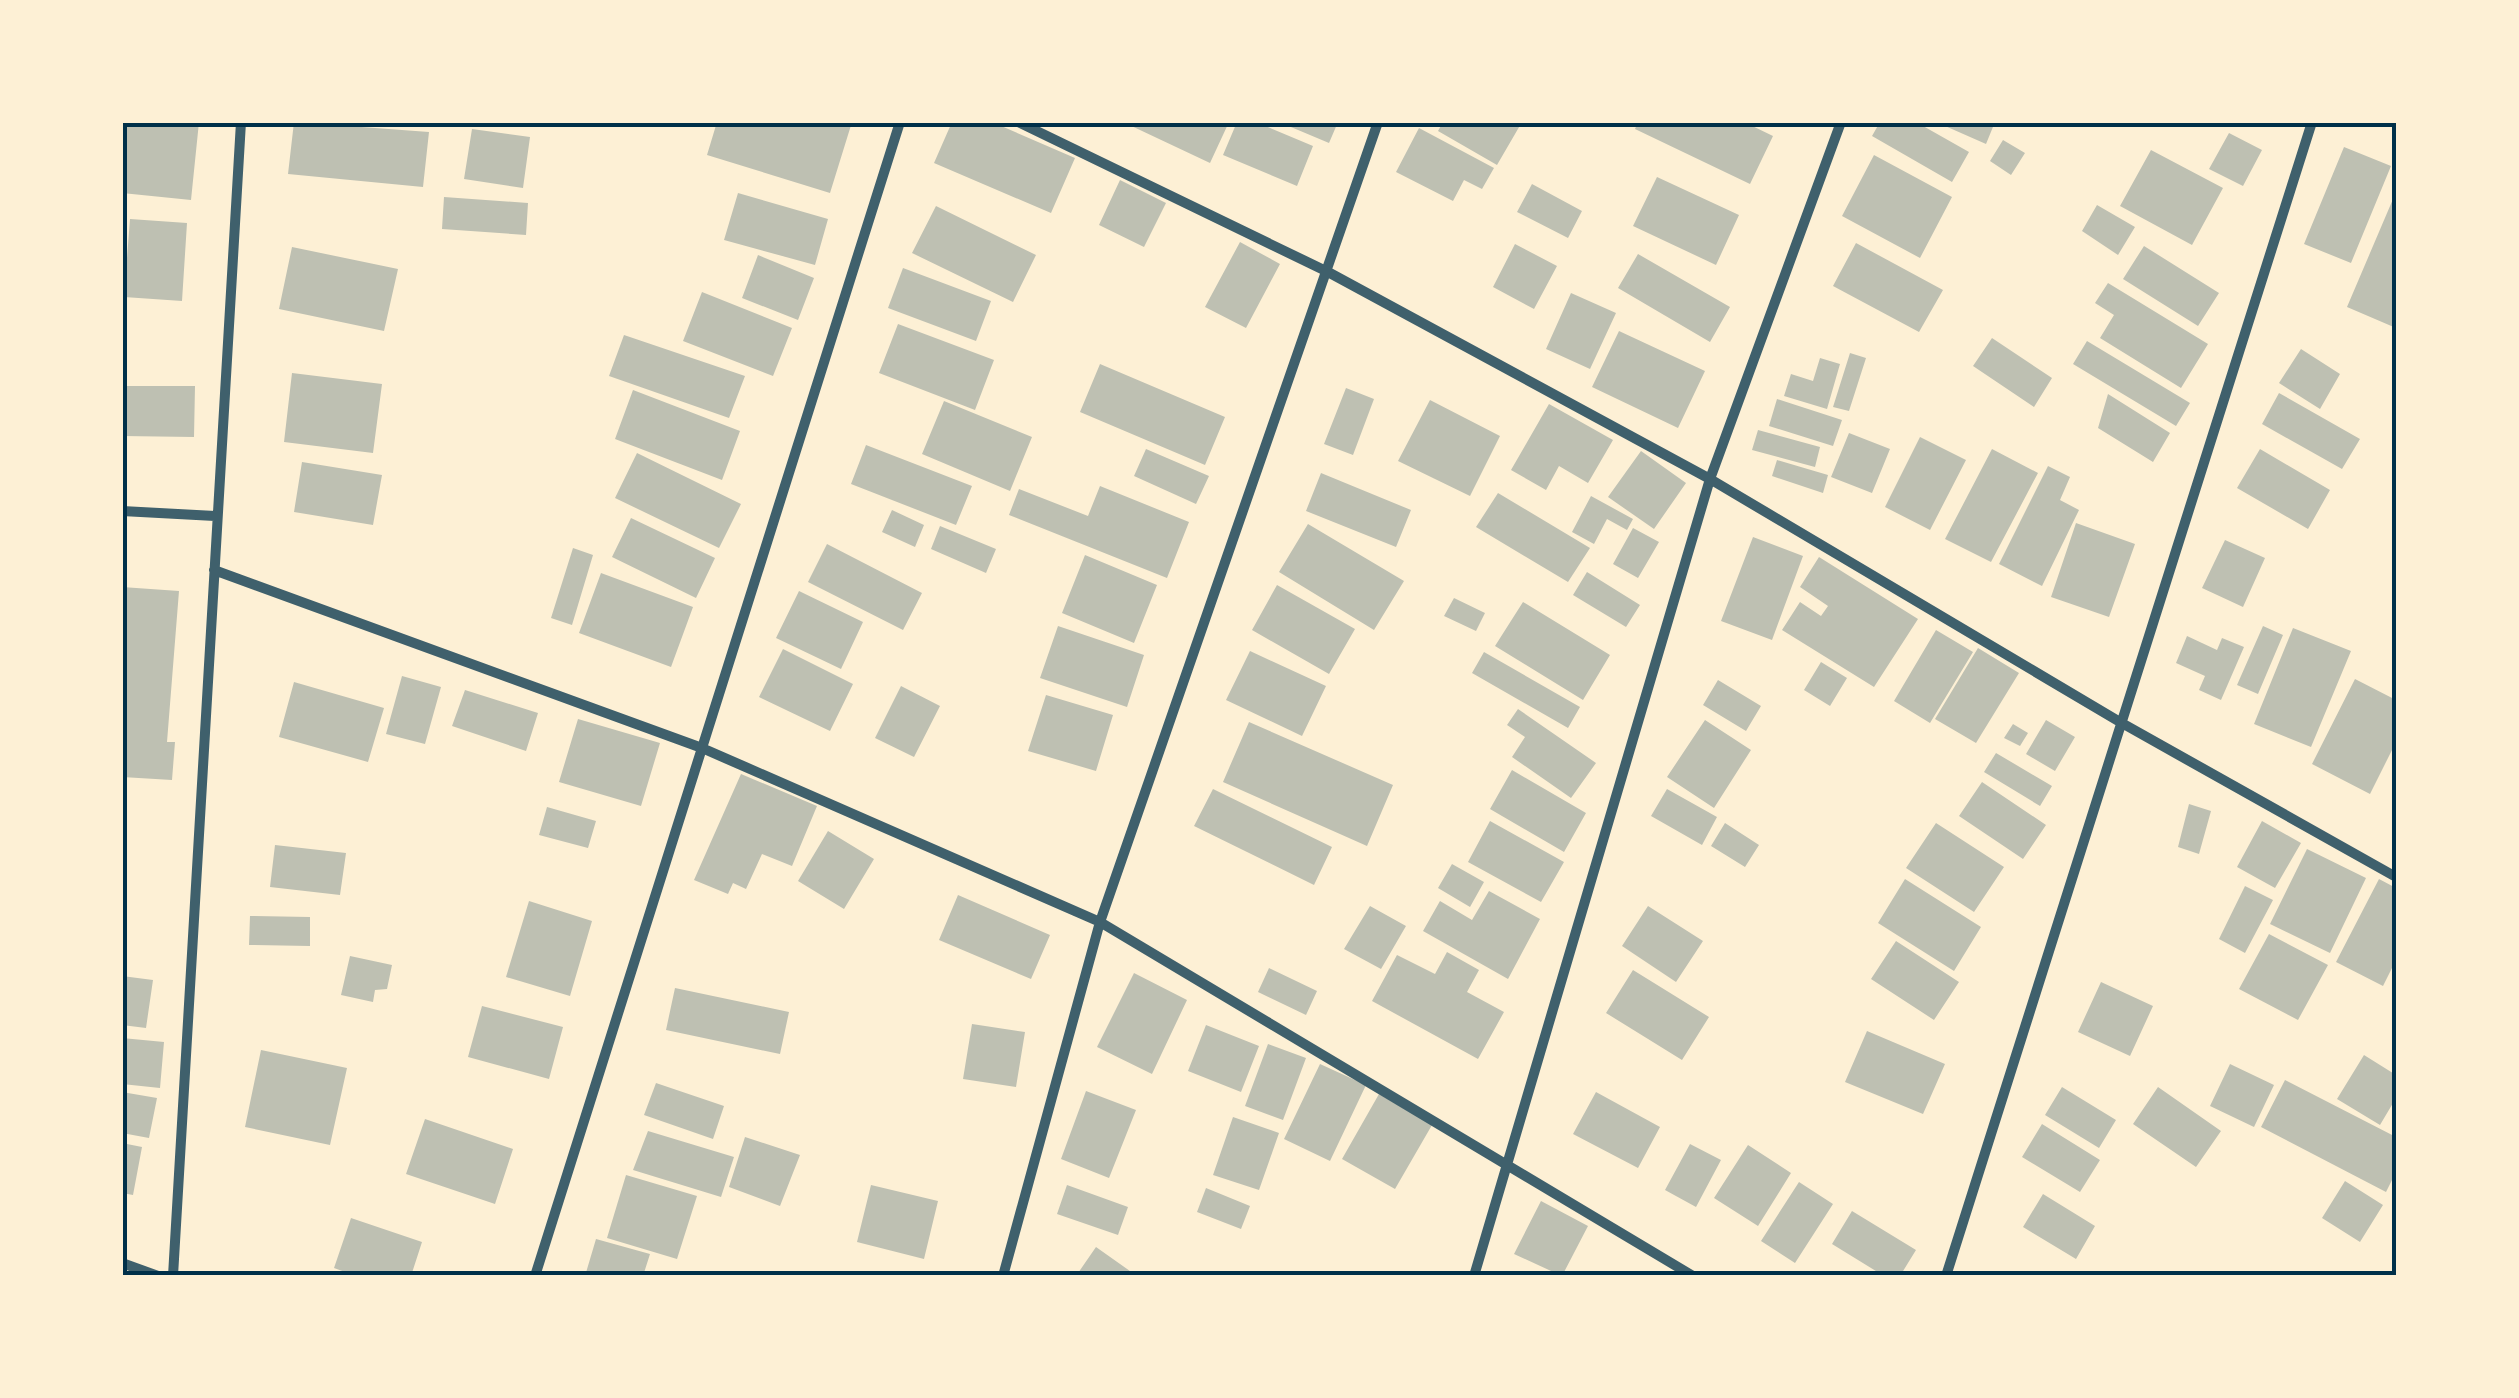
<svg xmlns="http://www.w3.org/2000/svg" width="2519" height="1398" font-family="Figtree,sans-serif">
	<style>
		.building { fill: #bec0b2 }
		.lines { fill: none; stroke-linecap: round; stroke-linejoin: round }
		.minor { stroke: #3f606c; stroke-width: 10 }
		.neatline { fill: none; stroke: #003049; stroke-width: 4 }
	</style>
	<rect width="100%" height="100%" fill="#fdf0d5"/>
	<!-- building -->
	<path class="building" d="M122 122H199L191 200 122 193Z
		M294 122 429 132 423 187 288 174Z
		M717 122H852L830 193 707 155Z
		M952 122H992L1075 158 1051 213 934 163Z
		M1123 122H1229L1210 163Z
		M1237 122H1256L1313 146 1297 186 1223 155Z
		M1279 122H1338L1329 143Z
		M1443 122H1522L1497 165 1438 131Z
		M1638 122H1744L1773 136 1750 184 1635 129Z
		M1880 122H1916L1969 152 1952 182 1872 136Z
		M1936 122H1995L1986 144Z
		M1419 128 1494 168 1482 189 1464 180 1453 201 1396 172Z
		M472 129 530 137 523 188 464 179Z
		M2229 133 2262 150 2243 186 2209 169Z
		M2003 140 2025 153 2011 175 1990 161Z
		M2344 147 2391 166 2351 263 2304 244Z
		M2151 150 2223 188 2192 245 2120 206Z
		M1874 155 1952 197 1920 258 1842 216Z
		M1657 177 1739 215 1716 265 1633 226Z
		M1120 180 1166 203 1144 247 1099 225Z
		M1532 184 1582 211 1568 238 1517 212Z
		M2396 192V328L2347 307Z
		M738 193 828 219 815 265 724 240Z
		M444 197 528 203 526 235 442 229Z
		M2097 205 2135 227 2118 255 2082 231Z
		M936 206 1036 255 1013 302 912 253Z
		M130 219 187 223 182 301 124 297Z
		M1240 242 1280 264 1246 328 1205 307Z
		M1856 243 1943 290 1919 332 1833 286Z
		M1515 244 1557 266 1534 309 1493 287Z
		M2144 246 2219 293 2198 326 2123 279Z
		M292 247 398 269 384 331 279 309Z
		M1638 254 1730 307 1710 342 1618 288Z
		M758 255 814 278 798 320 742 298Z
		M903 268 991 301 976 341 888 308Z
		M2108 283 2208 344 2181 388 2100 338 2114 315 2095 303Z
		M702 292 792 328 773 376 683 341Z
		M1571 293 1616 313 1590 369 1546 349Z
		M898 324 994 360 975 410 879 373Z
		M1619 331 1705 371 1678 428 1592 387Z
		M624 335 745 376 729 418 609 376Z
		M1992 338 2052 378 2034 407 1973 366Z
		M2087 341 2190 403 2176 426 2073 364Z
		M2301 349 2340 374 2320 409 2279 383Z
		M1850 353 1866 358 1849 411 1833 407Z
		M1820 358 1840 364 1827 409 1784 396 1791 374 1813 381Z
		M1100 364 1225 417 1205 465 1080 412Z
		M292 373 382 384 373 453 284 442Z
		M123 386H195L194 437 122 436Z
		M1346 388 1374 399 1353 455 1324 444Z
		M633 390 740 431 722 480 615 439Z
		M2279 393 2360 439 2342 469 2262 424Z
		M2108 394 2170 433 2153 462 2098 428Z
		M1777 399 1842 420 1833 446 1769 426Z
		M1430 400 1500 436 1470 496 1398 461Z
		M944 401 1032 437 1010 491 922 454Z
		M1549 404 1613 440 1588 483 1559 466 1546 490 1511 470Z
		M1758 430 1820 447 1815 467 1752 450Z
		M1849 433 1890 449 1872 493 1831 477Z
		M1920 437 1966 460 1930 530 1885 507Z
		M866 445 972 486 956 525 851 484Z
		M1146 449 1209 476 1196 504 1134 476Z
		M1992 449 2038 473 1991 562 1945 539Z
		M2260 449 2330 490 2308 529 2237 488Z
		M1641 451 1686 483 1654 529 1608 497Z
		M637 453 741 504 719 548 615 498Z
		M1777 460 1828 475 1823 493 1772 476Z
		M302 462 382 475 373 525 294 512Z
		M2048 466 2070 477 2060 500 2079 510 2042 586 1999 564Z
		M1321 473 1411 510 1396 547 1306 511Z
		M1100 486 1189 522 1167 578 1009 515 1019 489 1088 516Z
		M1498 493 1590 548 1568 582 1476 527Z
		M1591 496 1633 519 1627 530 1607 519 1594 544 1572 532Z
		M892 510 924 525 915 547 882 532Z
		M631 518 715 558 696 598 612 557Z
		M2076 523 2135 544 2109 617 2051 597Z
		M1308 524 1404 581 1374 630 1279 572Z
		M940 526 996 549 986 573 931 549Z
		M1633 528 1659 542 1638 578 1613 564Z
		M1753 537 1803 556 1772 640 1721 621Z
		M2225 540 2265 558 2243 607 2202 588Z
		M827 544 922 593 903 630 808 582Z
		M573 548 593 555 572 625 551 618Z
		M1085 555 1157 585 1134 643 1062 613Z
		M1819 557 1918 619 1874 687 1782 630 1800 602 1821 616 1828 606 1800 587Z
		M1587 572 1640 605 1626 627 1573 595Z
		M601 573 693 607 671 667 579 633Z
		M1277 585 1355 629 1329 674 1252 630Z
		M122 587 179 591 167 742H175L172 780 122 777Z
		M799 591 863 622 841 669 776 638Z
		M1454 598 1485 613 1476 631 1444 616Z
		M1523 602 1610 655 1583 700 1495 646Z
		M1058 626 1144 655 1127 707 1040 678Z
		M2263 626 2283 635 2258 694 2237 685Z
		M2293 628 2351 651 2311 747 2254 724Z
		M1936 630 1973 652 1930 723 1894 701Z
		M2187 636 2217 650 2222 638 2244 647 2221 700 2199 690 2205 676 2176 663Z
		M1978 648 2019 673 1976 743 1935 719Z
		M783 649 853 684 830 731 759 697Z
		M1250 651 1326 686 1302 736 1226 700Z
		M1484 652 1580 707 1568 728 1472 673Z
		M1821 662 1847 678 1830 706 1804 690Z
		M402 676 441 687 425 744 386 734Z
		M2355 679 2396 700V742L2370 794 2312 764Z
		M1718 680 1761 706 1746 731 1703 705Z
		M294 682 384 708 368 762 279 737Z
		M901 686 940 706 914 757 875 738Z
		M465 690 538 713 526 751 452 726Z
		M1046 695 1113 715 1096 771 1028 751Z
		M1518 709 1596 763 1571 798 1512 757 1525 737 1507 725Z
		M578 719 660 743 641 806 559 782Z
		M1705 720 1751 750 1714 808 1667 777Z
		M2046 720 2075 737 2055 771 2026 754Z
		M1249 722 1393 785 1367 846 1223 782Z
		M2013 724 2028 733 2020 746 2004 738Z
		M1996 753 2052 786 2040 806 1984 772Z
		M1512 770 1586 813 1564 852 1490 809Z
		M741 774 817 806 792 866 762 854 746 889 733 883 728 894 694 880Z
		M1982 782 2046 825 2023 859 1959 816Z
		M1213 789 1332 847 1314 885 1194 826Z
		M1667 789 1717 817 1702 845 1651 816Z
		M2189 804 2211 811 2199 854 2178 847Z
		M547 807 596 821 588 848 539 835Z
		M1490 821 1564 862 1541 902 1468 862Z
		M2262 821 2301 843 2275 888 2237 867Z
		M1725 823 1759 845 1745 867 1711 846Z
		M1936 823 2004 867 1974 912 1906 868Z
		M828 831 874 859 844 909 798 881Z
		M275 845 346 853 340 895 270 887Z
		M2307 849 2366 878 2330 953 2270 924Z
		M1452 864 1484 882 1470 907 1438 888Z
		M1905 879 1981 927 1954 971 1878 923Z
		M2379 879 2396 888V960L2383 986 2336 962Z
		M2245 886 2273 900 2245 953 2219 939Z
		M1489 891 1540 919 1508 979 1423 931 1440 901 1472 920Z
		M958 895 1050 935 1031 979 939 940Z
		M529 901 592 921 570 996 506 977Z
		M1370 906 1406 926 1381 969 1344 949Z
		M1648 906 1703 941 1676 982 1622 946Z
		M250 916 310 917V946L249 945Z
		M2269 934 2328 965 2298 1020 2239 989Z
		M1896 941 1959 982 1934 1020 1871 979Z
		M1447 952 1479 970 1467 992 1504 1012 1478 1059 1372 1001 1397 955 1435 974Z
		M350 956 392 965 387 989 375 990 373 1002 341 995Z
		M1269 968 1317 991 1306 1015 1258 992Z
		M1633 970 1709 1017 1682 1060 1606 1013Z
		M1134 973 1187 1000 1152 1074 1097 1047Z
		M122 976 153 980 146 1028 122 1025Z
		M2101 982 2153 1006 2130 1056 2078 1032Z
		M675 988 789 1012 780 1054 666 1030Z
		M482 1006 563 1027 549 1079 468 1057Z
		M972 1024 1025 1032 1016 1087 963 1079Z
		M1206 1025 1259 1046 1241 1092 1188 1071Z
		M1867 1031 1945 1064 1923 1114 1845 1082Z
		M122 1038 164 1042 160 1088 122 1084Z
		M1268 1044 1306 1058 1283 1120 1245 1106Z
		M261 1050 347 1068 330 1145 245 1127Z
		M2364 1055 2396 1075V1098L2380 1125 2337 1099Z
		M1320 1064 1366 1085 1330 1161 1284 1139Z
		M2230 1064 2274 1085 2254 1127 2210 1106Z
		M2285 1080 2396 1137V1172L2386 1192 2261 1127Z
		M656 1083 724 1106 713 1139 644 1115Z
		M2062 1087 2116 1120 2099 1148 2045 1115Z
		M2158 1087 2221 1131 2196 1167 2133 1124Z
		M1086 1091 1136 1110 1109 1178 1061 1159Z
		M122 1092 157 1098 149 1138 122 1133Z
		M1596 1092 1660 1127 1638 1168 1573 1134Z
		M1379 1094 1432 1125 1395 1189 1342 1159Z
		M1233 1117 1279 1133 1259 1190 1213 1175Z
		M425 1119 513 1149 495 1204 406 1174Z
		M2042 1124 2100 1160 2080 1192 2022 1157Z
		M648 1131 734 1157 721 1197 633 1170Z
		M745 1137 800 1155 780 1206 729 1187Z
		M122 1143 142 1147 133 1195 122 1193Z
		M1690 1144 1721 1160 1696 1207 1665 1190Z
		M1748 1145 1791 1173 1758 1226 1714 1198Z
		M626 1175 697 1196 677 1259 607 1238Z
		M2345 1181 2383 1205 2360 1242 2322 1218Z
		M1799 1182 1833 1204 1795 1263 1761 1241Z
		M871 1185 938 1201 924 1259 857 1242Z
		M1067 1185 1128 1207 1118 1235 1057 1214Z
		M1206 1188 1250 1206 1241 1229 1197 1212Z
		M2043 1194 2095 1226 2076 1259 2023 1227Z
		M1541 1201 1588 1226 1562 1276 1514 1254Z
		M1852 1211 1916 1250 1900 1276H1884L1832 1244Z
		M351 1218 422 1242 411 1276H356L334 1268Z
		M596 1239 650 1254 643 1276H585Z
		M1096 1247 1137 1276H1076Z"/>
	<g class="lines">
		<!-- minor -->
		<path class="minor" d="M1018 122 1328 272 1710 479 2120 722 2396 877
			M122 511 215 516
			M214 570 702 748 1100 922 1693 1276
			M122 1263 158 1276
			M173 1276 241 122
			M535 1276 900 122
			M1003 1276 1100 922 1378 122
			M1474 1276 1710 479 1841 122
			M1946 1276 2312 122"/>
	</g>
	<!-- border -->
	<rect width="2519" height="1398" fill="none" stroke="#fdf0d5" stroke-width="250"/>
	<rect x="125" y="125" width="2269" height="1148" class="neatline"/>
</svg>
